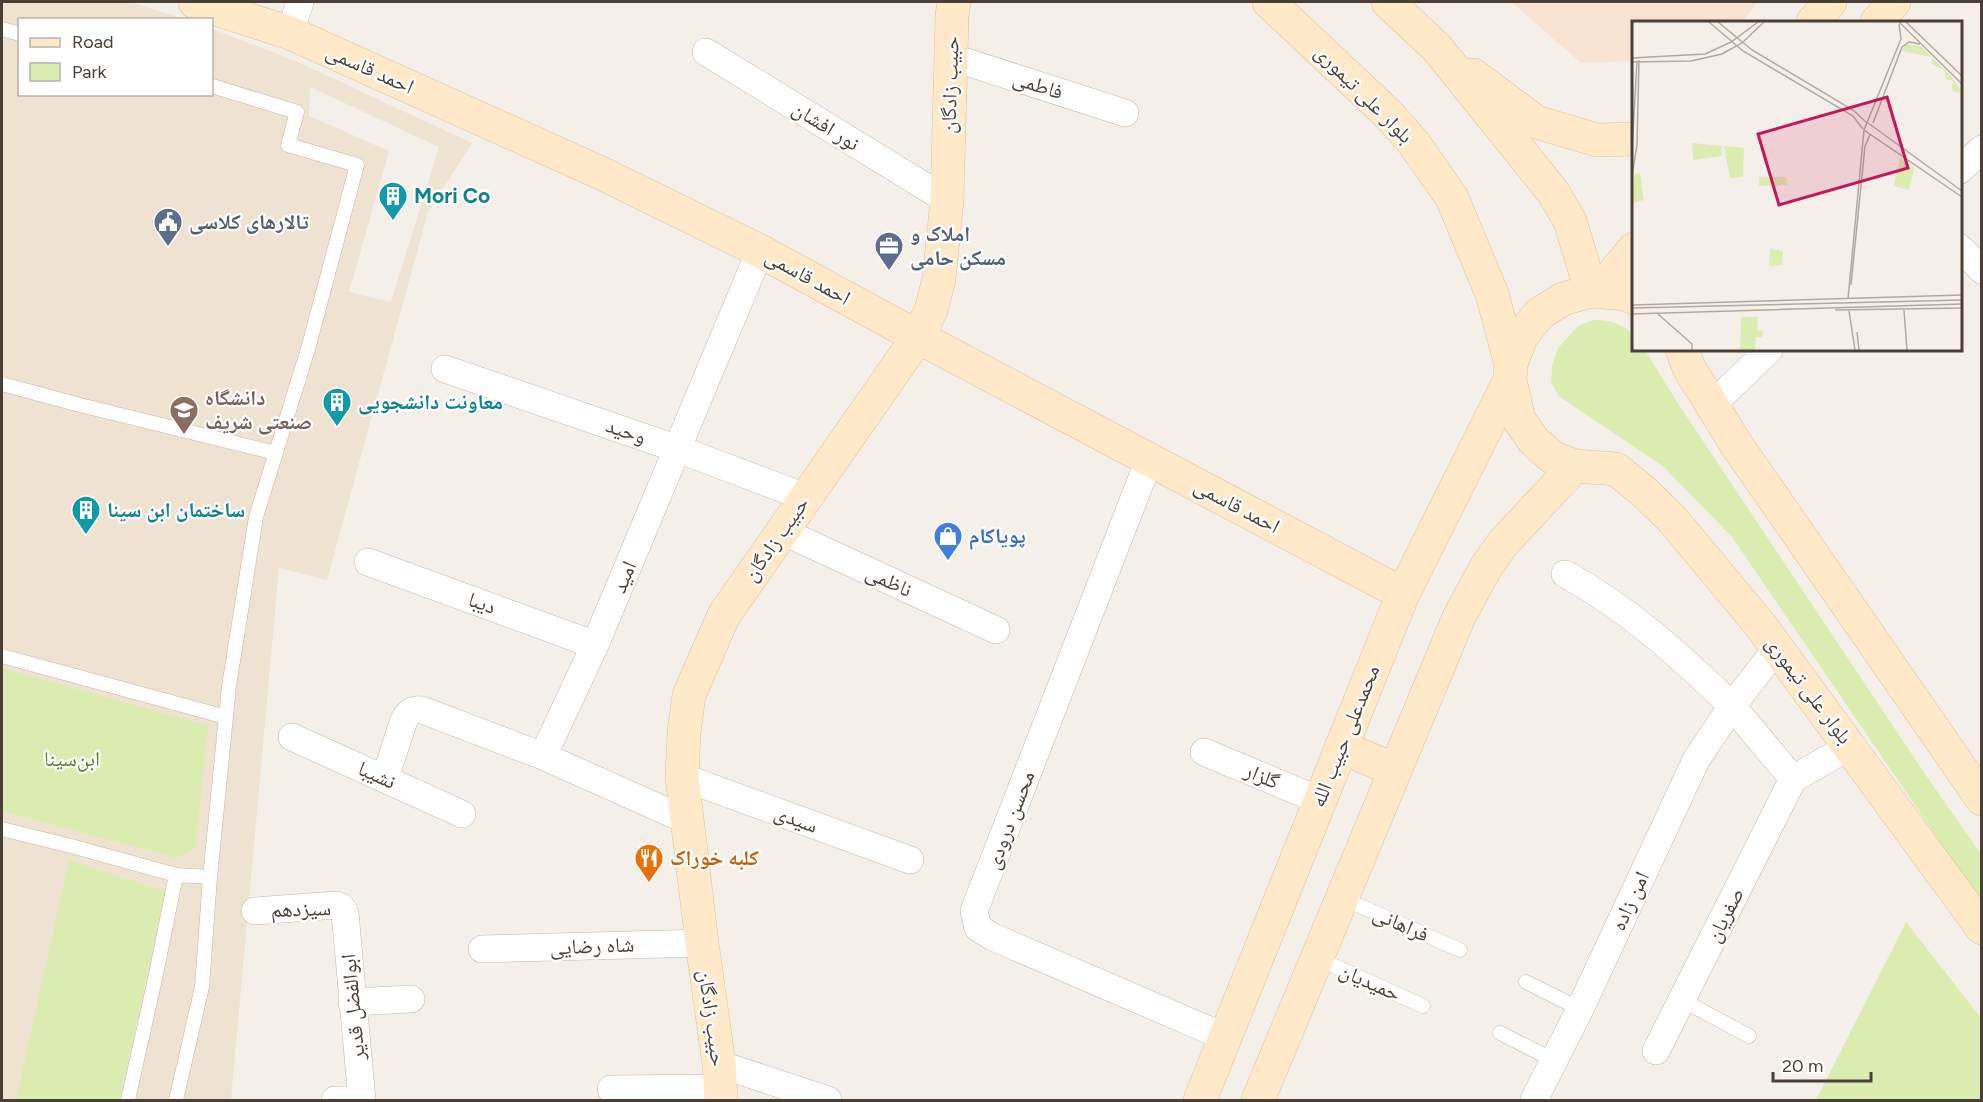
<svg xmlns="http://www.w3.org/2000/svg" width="1983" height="1102" font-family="Figtree,'Noto Naskh Arabic',sans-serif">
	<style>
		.commercial { fill: #f8e3d3 }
		.education { fill: #efe2d1; fill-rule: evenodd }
		.green { fill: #daecaf }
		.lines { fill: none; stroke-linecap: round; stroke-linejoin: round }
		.lane-casing { stroke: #c2b6aa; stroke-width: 15 }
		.street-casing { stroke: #c2b6aa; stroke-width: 28 }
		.secondary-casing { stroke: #dcbf97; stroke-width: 34 }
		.lane { stroke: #fff; stroke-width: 14 }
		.street { stroke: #fff; stroke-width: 27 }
		.secondary { stroke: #ffe9c9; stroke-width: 33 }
		.labels { text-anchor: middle; stroke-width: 4.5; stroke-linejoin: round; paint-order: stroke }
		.street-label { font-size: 21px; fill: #4a3f36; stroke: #fff }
		.culture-label { font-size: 21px; font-weight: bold; fill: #0d838f; stroke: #fff; text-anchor: start }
		.service-label { font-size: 21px; font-weight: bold; fill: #4e5e75; stroke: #fff; text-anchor: start }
		.education-label { font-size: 21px; font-weight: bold; fill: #785e54; stroke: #fff; text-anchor: start }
		.shop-label { font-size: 21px; font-weight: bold; fill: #366cbe; stroke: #fff; text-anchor: start }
		.park-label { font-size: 21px; fill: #568124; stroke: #fff }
		.food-label { font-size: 21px; font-weight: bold; fill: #c56008; stroke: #fff; text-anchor: start }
		.inset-road { fill: none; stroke: #b1a9a1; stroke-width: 1.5 }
		.view { fill: #c2185b; fill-opacity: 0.15; stroke: #c2185b; stroke-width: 3 }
		.inset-edge { fill: none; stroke: #4a3f36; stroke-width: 3 }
	</style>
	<rect width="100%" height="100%" fill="#f5efe9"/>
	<!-- commercial -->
	<path class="commercial" d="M1511 2H1758L1742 22H1634L1633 61 1581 63Z"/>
	<!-- education -->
	<path class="education" d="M2 2H130L184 19 20 20V94H212V29L298 62 472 143 428 212 327 580 279 568 231 1100H2ZM310 87 439 147 391 302 349 292 389 151 309 116Z"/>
	<!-- green -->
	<path class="green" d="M1593 320C1612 320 1617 323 1633 333L1634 350H1645L1677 402 1927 777 1981 854V902L1732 537 1664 467 1560 397 1551 383 1552 366 1558 348 1578 326Z
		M2 668 208 726 195 849 176 858 2 811Z
		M69 860 165 891 123 1087 119 1100H16Z
		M1906 922 1981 1018V1100H1816Z"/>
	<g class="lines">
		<!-- lane casing -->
		<g class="lane-casing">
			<path id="lane" d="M2 29 20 34
				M2 384 80 405 276 453
				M2 656 226 717
				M2 829 71 846 176 875 210 877 229 686 256 517 308 349 357 165 288 145 297 112 212 86
				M1342 898 1460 950
				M1317 958 1423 1006
				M1526 982 1580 1009
				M1682 1000 1749 1036
				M1500 1033 1553 1060
				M128 1100 155 979 176 875
				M176 1100 202 987 210 877"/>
		</g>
		<!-- street casing -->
		<g class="street-casing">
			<path id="street" d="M290 33 300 2
				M706 52 947 200
				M951 57 1125 113
				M1960 170 1982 149
				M1960 248 1982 270
				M445 369 678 449 805 497
				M1712 405 1769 350
				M1149 460 974 911 978 928 993 937 1225 1037
				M782 531 996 630
				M368 562 595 645
				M1777 648 1732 706 1793 779 1850 746
				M292 737 462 814
				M1204 752 1319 800
				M543 756 595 645 760 251
				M682 777 910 860
				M385 778 404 720C409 711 413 709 422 710L543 756 686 820
				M255 911 336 905 341 907 345 913 362 1100
				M482 949 702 943
				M352 1002 411 999
				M1656 1051 1793 779
				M719 1064 828 1100
				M611 1089 720 1088
				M335 1100 361 1099
				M1534 1100 1580 1009 1696 760 1732 706C1680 656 1628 608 1565 574"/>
		</g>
		<!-- secondary casing -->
		<g class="secondary-casing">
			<path id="secondary" d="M195 2 290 33 603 174 760 251 918 337 1403 594
				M1269 2 1388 114 1413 142 1452 198 1492 294 1511 364
				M1388 2 1437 48 1553 192 1570 221 1591 291
				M1813 22 1830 2
				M1877 22 1894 2
				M1473 75 1536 122 1597 140 1634 139
				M1599 291 1634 249
				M1634 298 1626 294 1591 291 1563 299 1539 314 1521 337 1511 364 1510 380 1519 420 1534 441 1552 457 1575 466 1616 469 1643 491 1672 519 1761 626 1982 928
				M1682 350 1689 368 1736 444 1982 799
				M1341 747 1395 770
				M721 1100 719 1064 702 943 682 777 684 732 689 695 724 615 918 337 931 310 939 279 947 200 952 16 954 2
				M1200 1100 1403 594 1510 380
				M1258 1100 1459 617 1486 567 1503 543 1575 466"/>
		</g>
		<!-- lane -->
		<use href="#lane" class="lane"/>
		<!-- street -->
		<use href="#street" class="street"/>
		<!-- secondary -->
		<use href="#secondary" class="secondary"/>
	</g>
	<!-- icons -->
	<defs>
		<g id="building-pin" transform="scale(1.5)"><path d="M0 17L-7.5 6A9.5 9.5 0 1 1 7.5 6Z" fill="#0f9aa8" stroke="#fff"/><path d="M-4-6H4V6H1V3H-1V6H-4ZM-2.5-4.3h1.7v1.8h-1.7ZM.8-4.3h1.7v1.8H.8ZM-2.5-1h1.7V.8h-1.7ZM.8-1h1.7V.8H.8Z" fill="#fff"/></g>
		<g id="civic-pin" transform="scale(1.5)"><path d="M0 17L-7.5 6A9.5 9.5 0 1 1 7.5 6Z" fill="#5c6f8a" stroke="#fff"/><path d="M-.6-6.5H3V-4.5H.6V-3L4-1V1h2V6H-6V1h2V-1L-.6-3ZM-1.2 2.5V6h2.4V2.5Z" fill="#fff"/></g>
		<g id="office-pin" transform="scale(1.5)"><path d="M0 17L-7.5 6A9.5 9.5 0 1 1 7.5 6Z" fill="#5c6f8a" stroke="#fff"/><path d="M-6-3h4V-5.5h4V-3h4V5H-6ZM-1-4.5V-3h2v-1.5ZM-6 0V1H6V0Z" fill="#fff"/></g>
		<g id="university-pin" transform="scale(1.5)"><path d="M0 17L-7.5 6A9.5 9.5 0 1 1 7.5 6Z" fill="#8d6e63" stroke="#fff"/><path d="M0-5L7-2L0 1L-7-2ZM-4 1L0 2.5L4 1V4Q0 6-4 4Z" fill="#fff"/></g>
		<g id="shop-pin" transform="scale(1.5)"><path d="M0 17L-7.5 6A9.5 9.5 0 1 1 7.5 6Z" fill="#3f7fe0" stroke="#fff"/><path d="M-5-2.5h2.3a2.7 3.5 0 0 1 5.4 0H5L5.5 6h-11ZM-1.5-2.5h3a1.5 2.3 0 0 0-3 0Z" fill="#fff"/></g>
		<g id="restaurant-pin" transform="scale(1.5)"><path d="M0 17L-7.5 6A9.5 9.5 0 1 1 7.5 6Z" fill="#e8710a" stroke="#fff"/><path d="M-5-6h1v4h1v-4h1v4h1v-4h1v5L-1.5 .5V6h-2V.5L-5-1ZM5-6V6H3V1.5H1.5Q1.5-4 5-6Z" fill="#fff"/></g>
	</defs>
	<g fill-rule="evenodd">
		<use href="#building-pin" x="393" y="196"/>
		<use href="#civic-pin" x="168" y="222"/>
		<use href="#office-pin" x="889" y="246"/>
		<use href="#building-pin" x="337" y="402"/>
		<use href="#university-pin" x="184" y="410"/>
		<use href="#building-pin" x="86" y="510"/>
		<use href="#shop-pin" x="948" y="536"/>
		<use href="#restaurant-pin" x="649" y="858"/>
	</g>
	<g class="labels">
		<!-- street labels -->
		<g class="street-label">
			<text transform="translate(370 69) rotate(24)" y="7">احمد قاسمی</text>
			<text transform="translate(950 85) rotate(-88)" y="7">حبیب زادگان</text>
			<text transform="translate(1038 85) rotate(18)" y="7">فاطمی</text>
			<text transform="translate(1364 94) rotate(45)" y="7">بلوار علی تیموری</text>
			<text transform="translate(826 126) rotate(32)" y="7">نور افشان</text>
			<text transform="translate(808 277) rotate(29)" y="7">احمد قاسمی</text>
			<text transform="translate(626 431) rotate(19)" y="7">وحید</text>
			<text transform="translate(1237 506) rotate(28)" y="7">احمد قاسمی</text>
			<text transform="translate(776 539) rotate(-55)" y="7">حبیب زادگان</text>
			<text transform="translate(624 577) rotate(-67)" y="7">امید</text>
			<text transform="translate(889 581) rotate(25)" y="7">ناظمی</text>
			<text transform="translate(482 603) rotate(20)" y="7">دیبا</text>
			<text transform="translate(1809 690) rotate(53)" y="7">بلوار علی تیموری</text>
			<text transform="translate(1345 736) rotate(-68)" y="7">محمدعلی حبیب الله</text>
			<text transform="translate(377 775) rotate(24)" y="7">نشیبا</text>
			<text transform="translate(1262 776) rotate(23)" y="7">گلزار</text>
			<text transform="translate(796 819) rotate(20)" y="7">سیدی</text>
			<text transform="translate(1010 820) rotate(-69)" y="7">محسن درودی</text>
			<text transform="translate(1630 901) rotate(-65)" y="7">امن زاده</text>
			<text transform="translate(301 909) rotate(-2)" y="7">سیزدهم</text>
			<text transform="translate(1725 915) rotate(-63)" y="7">صفریان</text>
			<text transform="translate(1401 924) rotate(24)" y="7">فراهانی</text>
			<text transform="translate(592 946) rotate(-2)" y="7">شاه رضایی</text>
			<text transform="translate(1370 982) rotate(24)" y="7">حمیدیان</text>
			<text transform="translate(353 1007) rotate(-95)" y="7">ابوالفضل قدیر</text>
			<text transform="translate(712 1018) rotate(82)" y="7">حبیب زادگان</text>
		</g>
		<!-- culture labels -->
		<g class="culture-label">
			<text x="414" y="203">Mori Co</text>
			<text x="358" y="409">معاونت دانشجویی</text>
			<text x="107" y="517">ساختمان ابن سینا</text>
		</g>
		<!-- service labels -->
		<g class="service-label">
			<text x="189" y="229">تالارهای کلاسی</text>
			<text x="910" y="241">املاک و<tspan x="910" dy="24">مسکن حامی</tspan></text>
		</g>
		<!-- education labels -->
		<g class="education-label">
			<text x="205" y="405">دانشگاه<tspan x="205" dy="24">صنعتی شریف</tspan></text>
		</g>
		<!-- shop labels -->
		<g class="shop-label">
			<text x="969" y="543">پویاکام</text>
		</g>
		<!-- park labels -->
		<g class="park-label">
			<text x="72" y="766">ابن‌سینا</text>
		</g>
		<!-- food labels -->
		<g class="food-label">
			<text x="670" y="865">کلبه خوراک</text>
		</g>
	</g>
	<!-- overview -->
	<g transform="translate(1632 21)">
		<rect width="330" height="330" fill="#f5efe9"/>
		<path d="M274 23 289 25 320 56 330 72 320 70 321 60 314 58 312 49 300 43V36L270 30ZM60 122 90 125V135L61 139ZM92 125 112 127 111 156 98 157ZM268 137 282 147 277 169 262 165ZM8 152 12 179 0 182V161L3 153ZM127 156H154L155 164 127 165ZM138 228 151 230 150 244 137 245ZM109 296H126L125 310H131L130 316H124L123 329H108Z" fill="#daecaf"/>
		<path class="inset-road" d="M77 1 111 30 221 95 231 108M86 1 120 29 221 89 235 102M267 1 330 63M274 1 330 55M267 3 269 18 232 109 330 176M0 37 73 33 99 21 126 1M0 41 59 40 90 33 110 22 132 1M236 102 330 170M241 102 270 26 277 21 288 23M0 129 5 40M0 155 5 124 7 39M219 264 233 125 238 114M216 278 232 109M0 284 330 274M0 287 330 279M203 289 330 287M272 289 275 329M217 290 223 329M0 293 330 283M26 293 60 323V329M225 311 227 329"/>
		<path class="view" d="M255 76 276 147 147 184 126 113Z"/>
		<rect width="330" height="330" class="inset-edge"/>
	</g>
	<!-- border -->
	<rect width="1983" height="1102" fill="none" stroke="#4a3f36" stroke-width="6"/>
	<!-- legend -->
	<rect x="18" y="18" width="195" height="78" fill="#ffffff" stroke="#b7b2af" stroke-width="1.5"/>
	<rect x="30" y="38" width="30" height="9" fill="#ffe9c9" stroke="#b7b2af" stroke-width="1.5"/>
	<text x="72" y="48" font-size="18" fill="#4a3f36">Road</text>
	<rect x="30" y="63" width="30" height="18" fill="#daecaf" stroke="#b7b2af" stroke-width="1.5"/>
	<text x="72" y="78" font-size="18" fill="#4a3f36">Park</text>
	<!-- scale -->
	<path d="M1773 1072v9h98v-9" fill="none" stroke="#4a3f36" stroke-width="3"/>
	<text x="1782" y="1072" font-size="18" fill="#4a3f36" stroke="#ffffff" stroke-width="4.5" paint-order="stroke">20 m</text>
</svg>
